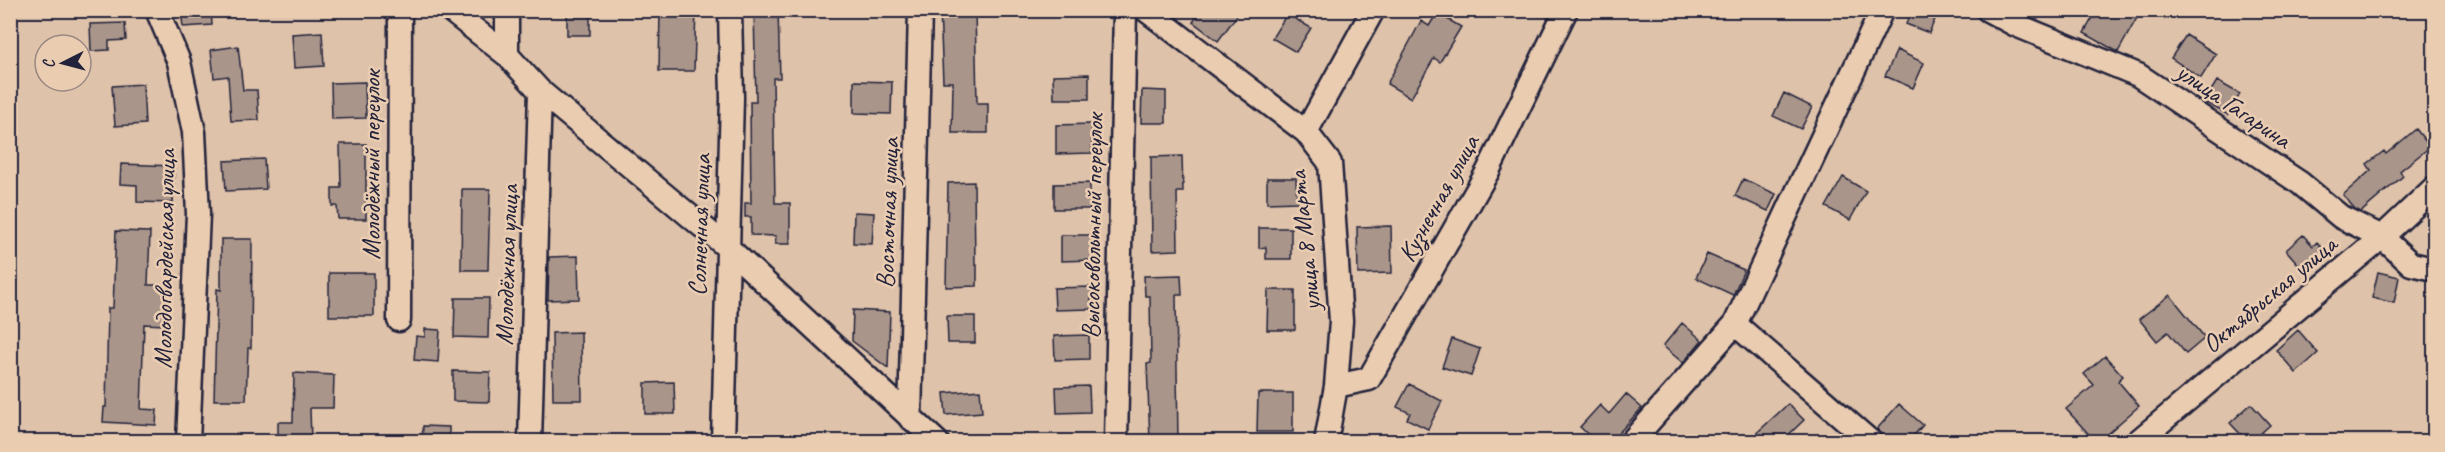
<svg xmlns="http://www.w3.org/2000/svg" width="2445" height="452" font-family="Caveat,sans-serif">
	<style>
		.building { fill: #a9958a; stroke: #22223b; stroke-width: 1.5 }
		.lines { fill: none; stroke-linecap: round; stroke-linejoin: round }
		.minor-casing { stroke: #22223b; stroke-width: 27 }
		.minor { stroke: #eaccb1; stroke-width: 22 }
		.labels { text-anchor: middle; stroke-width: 5; stroke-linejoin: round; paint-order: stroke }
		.street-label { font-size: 26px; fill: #22223b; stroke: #eaccb1 }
	</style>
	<rect width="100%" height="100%" fill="#dec2aa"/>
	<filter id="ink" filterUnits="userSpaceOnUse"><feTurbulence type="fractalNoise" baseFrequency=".0167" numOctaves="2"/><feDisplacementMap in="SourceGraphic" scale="12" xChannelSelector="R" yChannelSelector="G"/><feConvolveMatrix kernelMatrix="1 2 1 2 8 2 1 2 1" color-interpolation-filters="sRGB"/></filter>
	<g filter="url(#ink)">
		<!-- building -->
		<path class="building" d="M181 10H211L212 25 183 27Z
			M567 10H590V35H567Z
			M660 10H696L694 71H659Z
			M754 10H778L780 78H773L775 203H790V244H775L776 236 751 235V217H745V203H751L750 102H756Z
			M940 10H975L977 103H988V133H952L953 82H943Z
			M1201 10H1241L1218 41 1193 22Z
			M1912 10H1939L1929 33 1906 24Z
			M2097 10H2128L2138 16 2118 52 2084 33Z
			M1437 13 1461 27 1440 62 1434 58 1411 98 1387 84 1421 21 1429 26Z
			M1287 14 1311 28 1296 52 1272 38Z
			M125 23 126 40 109 41V50L91 51 90 24Z
			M322 32 324 66 294 68 292 34Z
			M2186 35 2216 54 2201 78 2171 58Z
			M238 46 243 90H257L259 120 231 121 228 76 214 78 211 50Z
			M1897 50 1924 63 1913 88 1885 76Z
			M1089 74V99H1054L1053 75Z
			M854 81 892 82 891 114 854 113Z
			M2217 81 2240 94 2228 115 2204 102Z
			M365 82 366 118 332 119 331 83Z
			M143 84 145 124 115 126 112 86Z
			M1142 90 1166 91V123H1141Z
			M1784 93 1812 107 1801 129 1773 116Z
			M1092 124V153L1056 154V125Z
			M2416 129 2430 147 2400 171 2403 176 2361 212 2355 209 2343 195 2371 170 2367 164 2384 151 2386 154Z
			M340 144H366V219H338L337 206H332V188H341Z
			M1182 156 1183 192H1177L1178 250 1152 251 1151 157Z
			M264 159 266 189 226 191 224 161Z
			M121 164 174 166 173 203 137 202V185L120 184Z
			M1843 177 1866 191 1850 220 1826 207Z
			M1267 178H1296L1297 202 1267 203Z
			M1743 179 1776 194 1768 211 1735 196Z
			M974 182 975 265H977V286L946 287 948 183Z
			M1090 183V209H1054V184Z
			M462 189H490L488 270H461Z
			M854 212 874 213 872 244 853 243Z
			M1391 226 1392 273 1358 274 1357 227Z
			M1259 228H1291V259H1266V247L1259 248Z
			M116 231 150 232 148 285H165V325L144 324 141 409 157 410 156 425 103 422 104 407H106L108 308H113Z
			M1061 235H1093V260L1061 261Z
			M2303 235 2313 246 2317 242 2327 253 2306 273 2286 250Z
			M221 239H252L251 348H248L246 400H214L217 289 221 290Z
			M1707 254 1744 270 1733 295 1696 278Z
			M578 256 579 299 548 300 549 257Z
			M2378 272 2399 277 2394 303 2372 298Z
			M329 273H374V316H329Z
			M1181 275 1182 295H1176L1178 441H1150L1147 364 1151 363 1150 296H1145L1144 276Z
			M1091 287V309L1055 310 1054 288Z
			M1268 290H1295V330H1267Z
			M2170 295 2205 338 2186 354 2168 332 2157 341 2139 319Z
			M455 298H489L488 338 454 337Z
			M853 310 890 312 888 368 852 341Z
			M947 316H975V343H948Z
			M1682 323 1702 340 1683 363 1663 346Z
			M425 329 440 330 438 362 414 360 416 336 425 337Z
			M2298 330 2318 353 2296 373 2276 350Z
			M581 332 582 400H553L552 333Z
			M1089 335V359L1055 360 1054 336Z
			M1452 339 1480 349 1471 376 1442 367Z
			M2105 356 2123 376 2118 381 2139 406 2099 441H2095L2066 409 2094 385 2084 374Z
			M453 371 490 372 489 402 453 401Z
			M294 373 334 375 333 408H310L311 441H278V422H293Z
			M674 382 675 414H645V383Z
			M1409 384 1442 401 1428 429 1407 419 1410 413 1397 407Z
			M1089 386 1090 412 1057 413 1056 387Z
			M980 390 982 412 946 415 944 393Z
			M1258 393H1293V432H1257Z
			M1626 394 1642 408 1611 441H1595L1580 427 1600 405 1609 414Z
			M1788 404 1804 420 1782 441H1748Z
			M1899 404 1923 425 1909 441H1889L1877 429Z
			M2251 404 2270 425 2252 441H2247L2230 423Z
			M423 426 449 427V441H422Z"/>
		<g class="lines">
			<!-- minor casing -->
			<g class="minor-casing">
				<path id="minor" d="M157 10 179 62 194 132 198 214 188 442
					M450 10 507 55 540 91 727 247 937 442
					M1146 10 1306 132 1330 163 1341 321 1336 386 1326 442
					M1988 10 2016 25 2138 75 2300 183 2341 217 2382 237 2411 264 2434 269
					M507 55V10
					M1306 132 1373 10
					M399 320 400 10
					M1735 324 1871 442
					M1336 386 1369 379 1488 171 1566 10
					M910 418 920 10
					M530 442 540 91
					M723 442 732 98 730 10
					M1116 442 1125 10
					M1631 442 1735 324 1882 10
					M2137 442 2382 237 2434 188"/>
			</g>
			<!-- minor -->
			<use href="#minor" class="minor"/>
		</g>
	</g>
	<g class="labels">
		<!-- street labels -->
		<g class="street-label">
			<text transform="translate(2234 105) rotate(34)" y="9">улица Гагарина</text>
			<text transform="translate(371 165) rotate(-90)" y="9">Молодёжный переулок</text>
			<text transform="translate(1438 198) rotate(-61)" y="9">Кузнечная улица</text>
			<text transform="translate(887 213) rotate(-88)" y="9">Восточная улица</text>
			<text transform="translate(699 225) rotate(-88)" y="9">Солнечная улица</text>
			<text transform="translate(1092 226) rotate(-89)" y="9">Высоковольтный переулок</text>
			<text transform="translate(1304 241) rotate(-96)" y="9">улица 8 Марта</text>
			<text transform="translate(164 259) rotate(-89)" y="9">Молодогвардейская улица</text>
			<text transform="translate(506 265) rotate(-88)" y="9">Молодёжная улица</text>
			<text transform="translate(2269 294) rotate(-40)" y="9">Октябрьская улица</text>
		</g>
	</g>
	<!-- margin -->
	<rect width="2445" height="452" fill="none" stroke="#eaccb1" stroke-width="36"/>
	<rect x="18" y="18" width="2409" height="416" fill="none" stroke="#22223b" stroke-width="2" filter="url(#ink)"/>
	<!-- north arrow -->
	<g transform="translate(63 63) rotate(264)"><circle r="28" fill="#eaccb1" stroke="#9a8882" stroke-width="1.5"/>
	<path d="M0-4.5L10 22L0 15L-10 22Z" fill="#22223b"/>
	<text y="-9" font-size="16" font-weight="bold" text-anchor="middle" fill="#22223b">С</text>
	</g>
</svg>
